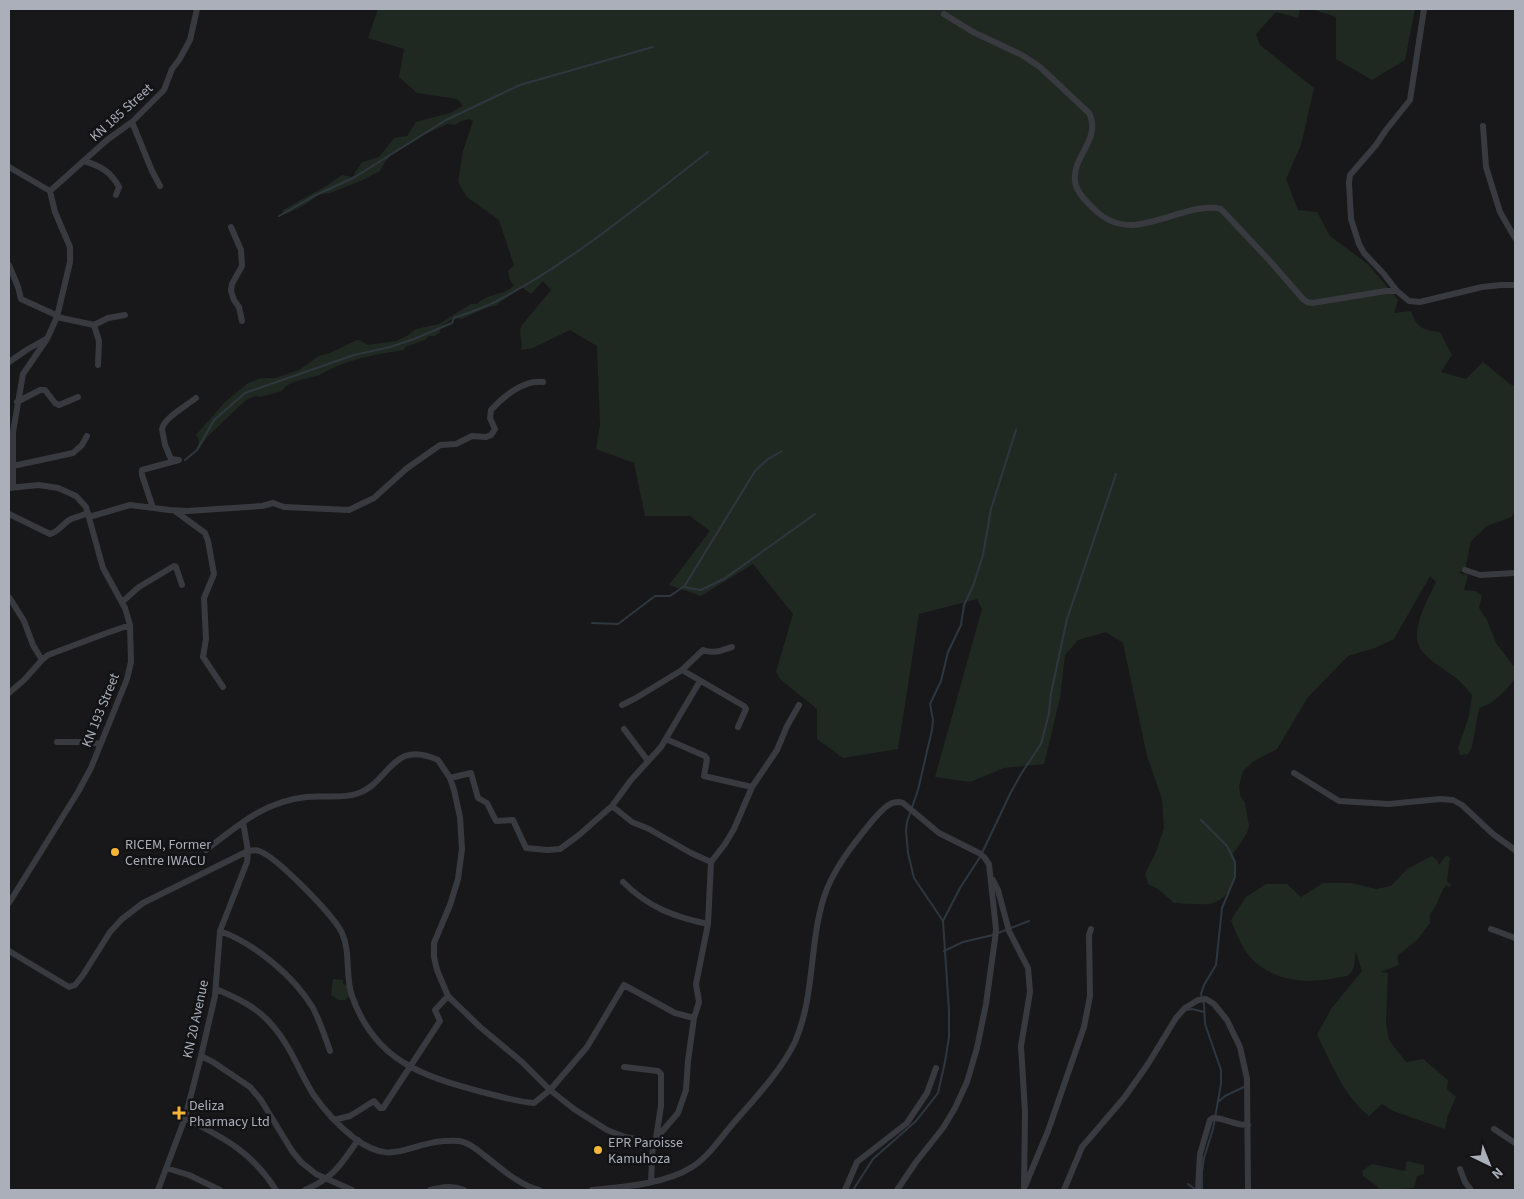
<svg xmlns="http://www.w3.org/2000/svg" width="1524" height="1199" font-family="'Source Sans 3',sans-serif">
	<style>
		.green { fill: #202921 }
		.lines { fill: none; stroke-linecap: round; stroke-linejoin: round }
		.stream { stroke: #2e373f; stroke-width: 2 }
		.minor { stroke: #393a40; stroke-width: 6 }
		.poi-dot { fill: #f6b635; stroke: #131316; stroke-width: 2 }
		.labels { text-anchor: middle; stroke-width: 5; stroke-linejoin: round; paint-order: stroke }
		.street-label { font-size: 14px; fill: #aaafba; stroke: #131316 }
		.poi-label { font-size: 14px; fill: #aaafba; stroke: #131316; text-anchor: start }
	</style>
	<rect width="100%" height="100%" fill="#18181a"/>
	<!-- green -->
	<path class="green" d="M378 9H1300L1298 18 1276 12 1256 34 1260 45 1314 88 1301 145 1286 179 1298 210 1317 212 1330 236 1368 264 1398 300 1394 313 1411 311C1417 328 1422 330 1440 332L1452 355 1441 372 1466 379 1483 362 1510 384 1515 386V509L1512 517 1487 526 1471 541 1465 570 1458 573 1468 575 1464 590 1475 591 1482 595 1479 608 1487 620 1496 643 1515 668V678L1506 690 1491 703 1479 708 1472 747 1468 754 1460 755 1458 748 1469 716 1472 695C1467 689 1462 683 1456 678 1446 670 1426 659 1420 648 1410 630 1428 599 1436 582L1430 576 1394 639 1375 648 1348 656 1308 697 1277 749 1254 761 1243 771 1239 786 1240 795 1245 803 1249 826 1247 833 1233 854C1241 872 1233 896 1213 903 1205 906 1184 903 1174 903L1158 889 1148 884 1145 874 1156 852 1164 828 1162 799 1147 756 1123 643 1106 632 1078 640 1065 655 1060 698 1044 764 1004 768 970 782 935 777 982 609 977 599 919 614 898 749 843 758 817 739V709L780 679 776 672 793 614 753 564 701 596 669 585 710 531 690 516H645L634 463 596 449 600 424 597 346 570 330 533 348 521 350C524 341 517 333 522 325L551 290 543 281 531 294 522 287 495 306 488 307 462 319 454 318 441 327 440 332 435 336H429L425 340 405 347 404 350C381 353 358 358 337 366 331 369 325 372 319 375 307 379 289 380 282 391L261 397 255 396 246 400 207 437 198 450 199 440 196 435 225 402 248 383 261 378H275L299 370 319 356 330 353 357 340H360L367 345 396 341 407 336 416 329 439 324 471 304H477C488 293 507 295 514 285L510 280 508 271 514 265 499 220 467 197 458 182 463 151 473 121 470 119 461 121 455 125 447 124 426 134 391 155 383 165 380 171 363 180 330 193 320 194 306 204 286 214 283 213V210L328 185 342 175 352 177 362 162 379 157 394 138 407 136 416 122 453 112 462 106 461 103 457 99 417 93 399 77 404 49 368 38Z
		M1312 9H1415L1405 60 1372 80 1336 59V17Z
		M1432 856 1437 860 1439 865 1446 856 1450 857 1447 881 1451 885 1450 887 1446 885C1439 894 1438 906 1430 914V923L1417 940 1397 956 1399 965 1380 972 1388 973 1386 1023 1389 1040 1406 1062 1423 1059 1448 1080 1447 1089 1456 1097 1448 1115 1445 1129 1393 1111 1382 1104 1369 1116C1343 1095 1332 1064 1317 1035L1331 1009 1362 971 1356 952C1354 959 1356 971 1347 976 1344 977 1338 977 1335 978 1307 984 1272 981 1251 958 1242 948 1236 933 1231 920L1246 897 1266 884H1287L1301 897 1323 883H1351L1376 889 1391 886 1407 869Z
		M333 979 343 980V984L348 986 351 995 345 1000H338L331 995Z
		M1407 1161 1424 1165V1174L1417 1176 1414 1188 1380 1190 1377 1186 1363 1176 1362 1171 1372 1164 1405 1171Z"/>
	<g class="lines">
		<!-- stream -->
		<path class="stream" d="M279 216 314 196 355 177 446 120 520 85 653 47
			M185 460 197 450 214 420 245 393 354 355 390 347 414 339 452 323 454 318C467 313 481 309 493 303 571 263 639 205 708 152
			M684 587 755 471 768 459 782 451
			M592 623 618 624 655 596H670L683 587 701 590 724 579 815 514
			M1201 820 1227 846 1235 862V877L1222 908 1216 965 1204 985 1201 994 1204 1004 1205 1024 1221 1070V1084L1213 1129 1204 1158 1202 1172V1190
			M982 853 1010 794 1021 774 1041 744 1049 713 1051 693 1067 619 1116 474
			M943 921 960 888 980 857
			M998 933 1029 921
			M944 951 963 942 993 935
			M1186 1010 1192 1009 1204 1012
			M1218 1102 1225 1096 1246 1086
			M1188 1184 1196 1190
			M853 1190 873 1159 916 1121 938 1093 945 1062 949 1037V1011L943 921 914 878 908 853 906 831 907 822 918 790 932 730 933 720 930 704 941 681 948 652 961 625 964 605 973 586 983 555 991 509 1016 430"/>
		<!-- minor -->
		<path class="minor" d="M944 14 973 32 1022 55 1040 67 1089 113C1102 139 1072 156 1075 181 1076 192 1087 202 1094 209 1105 220 1116 225 1131 225 1159 224 1198 202 1221 209L1269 260 1303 299 1307 302 1312 303 1386 291H1397L1409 301 1420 302 1482 287 1501 285H1515
			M132 122 152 171 160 186
			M1483 126 1486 167 1500 212 1515 238
			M84 161C101 166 111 172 119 187L116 195
			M9 167 50 191 55 212 70 247V262L57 317 47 339 23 374 13 432V486
			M50 191 107 140 132 122 164 90 172 69 179 60 190 40 197 9
			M231 227 241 250 242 266 232 284 231 291 234 300 239 307 242 321
			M9 265 18 287 21 299 56 315
			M1397 291 1383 273 1364 253 1359 244 1351 219 1349 183 1350 175 1376 145 1386 130 1410 100 1424 9
			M57 317 94 325 108 318 125 315
			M94 325 99 341 98 365
			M9 362 28 349 46 339
			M17 402 40 390H45L55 403 59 405 78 397
			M13 466 73 453 82 445 87 436
			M9 488 39 485 58 488 76 496 86 507 103 568 125 608 130 625 131 662 127 679 91 768 78 792 9 903
			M153 508 142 475V470L179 460 171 459 165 445 162 429C164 418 186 406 196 398
			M175 511 205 533 208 541 214 574 204 598 206 639 203 657 223 687
			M9 514 50 534C59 532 63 523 71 519 77 517 83 515 88 513
			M89 517 130 505 169 510 187 511 262 506 273 503 284 507 349 510 374 498 406 469 440 445 456 444 472 436 486 437 491 435 495 429 490 418 491 410C503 397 524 379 543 382
			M1465 570 1480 575 1515 573
			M9 597 24 621 33 645 42 660 48 655 104 634 130 625
			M122 602 139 587 174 566 176 567 182 585
			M682 670 703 650C713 654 721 651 732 647
			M9 693 24 680 42 660
			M622 705 636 698 682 670 744 706 746 709 738 727
			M624 729 648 761
			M666 739 705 756 707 759 704 776 752 787 734 829 725 844 711 862 708 924 696 984 699 1002 694 1018
			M57 742H88L100 744
			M1294 773 1339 801 1389 804 1440 799 1453 800 1462 805 1493 834 1515 850
			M450 778 471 773 478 798 487 803 496 821 513 820 526 848 547 850 560 849 579 835 612 806 631 780 661 747 700 681
			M752 787 777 750 787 726 799 705
			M612 806 632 822 649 829 691 853 711 862
			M206 850C239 825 263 802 306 797 323 795 340 799 356 794 390 784 391 738 438 760L450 778 454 790 460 817 462 849 458 879 450 905 434 943V957L437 970 448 996 480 1027 522 1062 550 1090 574 1109 607 1130 625 1137 653 1142
			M993 880 998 890 1009 931 1028 968 1030 992 1021 1046 1025 1112 1024 1190
			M623 882C648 907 674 917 708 924
			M1491 929 1515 938
			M220 931C255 944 294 976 313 1008 320 1022 325 1036 330 1051
			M9 951 69 987 75 985 83 975 110 932 122 919 143 903 248 851C252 851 256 849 259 851 277 857 334 916 342 933 351 953 345 976 352 996 375 1061 422 1076 482 1092 499 1096 517 1102 534 1103L550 1090 587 1047 624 985 675 1013 694 1018 688 1061 686 1090 678 1113 653 1142 651 1182
			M216 989C237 998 257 1007 272 1025 290 1045 299 1071 313 1094 324 1110 339 1126 354 1138 393 1167 405 1144 444 1141 450 1141 457 1140 463 1142 471 1144 479 1151 485 1156 502 1169 519 1185 539 1190
			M201 1056 213 1062 250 1087 261 1100 292 1151 301 1162 316 1174 352 1190
			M624 1067 658 1071 661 1074V1106L656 1138
			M185 1118C224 1138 251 1151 276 1190
			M334 1120 350 1116 374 1101 380 1108H383L440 1021 435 1010 448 996
			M1494 1129 1515 1143
			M166 1168 189 1175 220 1190
			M1460 1169 1465 1182 1471 1190
			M1025 1186 1048 1131 1084 1027 1090 996 1089 935 1091 929
			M158 1190 185 1118 201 1056 215 996 220 931 247 862 248 851 243 822
			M305 1190C334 1178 341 1164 358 1140
			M430 1190C443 1187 452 1185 464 1190
			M592 1190C622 1187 666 1184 692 1167 707 1158 719 1140 731 1126 754 1099 779 1074 795 1042 815 996 809 944 824 897 833 869 854 843 873 820 881 811 891 798 903 803L939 833 979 853 984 857 989 864 996 929 995 939 986 1004 977 1048 967 1082 955 1108 943 1128 916 1162 897 1190
			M845 1190 857 1162 907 1123 927 1093 936 1068
			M1064 1190 1082 1147 1124 1098 1148 1064 1176 1018 1185 1008 1198 1000 1206 999 1214 1004 1227 1020 1240 1047 1247 1079 1248 1190
			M1198 1190 1200 1154 1210 1120 1213 1118C1225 1118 1234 1125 1248 1125"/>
	</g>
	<!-- markers -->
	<g class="poi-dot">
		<circle cx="115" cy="852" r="5"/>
		<path d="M176.5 1105.5h5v5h5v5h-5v5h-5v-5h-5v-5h5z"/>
		<circle cx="598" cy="1150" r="5"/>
	</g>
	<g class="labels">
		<!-- street labels -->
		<g class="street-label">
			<text transform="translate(121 112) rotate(-42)" y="5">KN 185 Street</text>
			<text transform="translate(100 710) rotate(-68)" y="5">KN 193 Street</text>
			<text transform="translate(195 1019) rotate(-78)" y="5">KN 20 Avenue</text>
		</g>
		<!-- poi labels -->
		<g class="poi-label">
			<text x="125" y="849">RICEM, Former<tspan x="125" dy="16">Centre IWACU</tspan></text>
			<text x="189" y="1110">Deliza<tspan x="189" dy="16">Pharmacy Ltd</tspan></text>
			<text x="608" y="1147">EPR Paroisse<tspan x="608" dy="16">Kamuhoza</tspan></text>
		</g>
	</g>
	<!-- border -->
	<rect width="1524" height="1199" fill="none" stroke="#aaafba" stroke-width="20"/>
	<!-- north arrow -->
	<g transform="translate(1489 1164) rotate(137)" stroke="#131316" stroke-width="4" paint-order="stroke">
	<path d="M0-4L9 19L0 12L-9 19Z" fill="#aaafba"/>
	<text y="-8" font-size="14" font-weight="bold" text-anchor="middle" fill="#aaafba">N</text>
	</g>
</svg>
